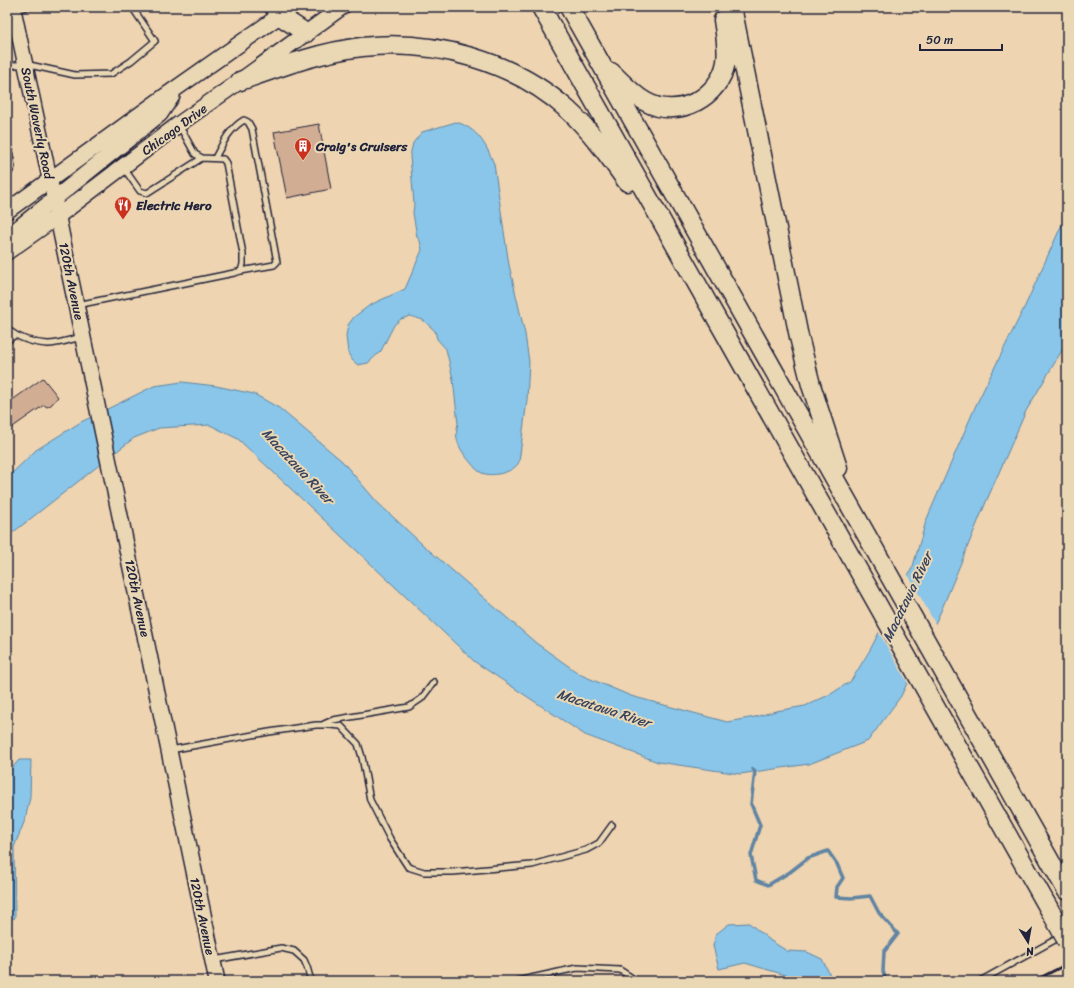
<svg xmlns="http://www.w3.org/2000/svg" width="1074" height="988" font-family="Sriracha,sans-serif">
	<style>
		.water { fill: #89c6e9; stroke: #6084a3 }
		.pier { fill: #eed4b0 }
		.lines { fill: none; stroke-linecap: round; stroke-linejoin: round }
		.stream { stroke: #6084a3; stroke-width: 3.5 }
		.building { fill: #d1ad94; stroke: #22223b }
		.lane-casing { stroke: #22223b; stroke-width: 8 }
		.secondary-casing { stroke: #22223b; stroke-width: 17 }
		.primary-casing { stroke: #22223b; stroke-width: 18 }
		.highway-casing { stroke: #22223b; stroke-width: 21 }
		.lane { stroke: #ead7b4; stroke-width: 5 }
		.secondary { stroke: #ead7b4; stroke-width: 14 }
		.primary { stroke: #ead7b4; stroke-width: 15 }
		.highway { stroke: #ead7b4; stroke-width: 18 }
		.rail { stroke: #22223b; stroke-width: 3 }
		.highway-bridge-casing { stroke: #22223b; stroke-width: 21; stroke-linecap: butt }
		.highway-bridge { stroke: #ead7b4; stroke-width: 18 }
		.labels { text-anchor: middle; stroke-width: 4; stroke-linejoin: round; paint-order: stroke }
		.street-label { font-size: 13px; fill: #22223b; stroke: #ead7b4 }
		.poi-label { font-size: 13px; font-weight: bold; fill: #22223b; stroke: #ead7b4; text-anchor: start }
		.water-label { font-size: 14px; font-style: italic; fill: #37435e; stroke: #ead7b4 }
	</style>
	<rect width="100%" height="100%" fill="#eed4b0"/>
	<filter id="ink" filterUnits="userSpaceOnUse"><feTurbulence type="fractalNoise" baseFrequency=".025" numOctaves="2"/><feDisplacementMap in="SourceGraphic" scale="8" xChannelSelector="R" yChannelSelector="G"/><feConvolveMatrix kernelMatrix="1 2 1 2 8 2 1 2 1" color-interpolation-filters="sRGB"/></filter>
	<g filter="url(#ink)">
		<!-- water -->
		<path class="water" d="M456 122C477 128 486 144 494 164L509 265 525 334 529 362 527 400 519 462C514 473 490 478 480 472 476 470 474 466 471 463 461 451 453 440 458 424L453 379 446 349 437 339 435 331 423 320 410 316 401 319 394 325 381 351 368 363 358 365 352 360 348 353 346 336 348 325 354 317 370 305 405 289 422 250 420 241 417 237 413 213 414 204 410 156 413 143 422 132Z
			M1067 213V342L1026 411 986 502 941 611 901 696 868 741 809 764 740 774 658 762 585 735 475 662 238 439 210 425 159 428 134 438 7 537V478L36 450 81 422 154 386 182 382 216 386 254 394 279 408 342 461 377 502 423 545 536 643 581 675 631 696 727 722 755 717 776 711 805 706 831 694 851 681 870 650 913 566 926 521 976 405 1026 304Z
			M19 760H31L30 797 25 820 14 847 15 918 7 920V774Z
			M749 923 771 941 787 951 807 952 822 959 830 975 829 981H806L745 963 719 969 713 946 716 934 729 924Z"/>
		<!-- pier -->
		<path class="pier" d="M907 573 936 625 909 685 878 631Z"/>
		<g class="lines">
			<!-- stream -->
			<path class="stream" d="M753 769 755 771 751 804 760 825 751 855 756 880 768 885 790 872 808 858 828 851 837 864 843 878 837 887 836 897 852 898 870 896 879 913 898 934 884 952 883 971 886 981
				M1063 981 1067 979"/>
		</g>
		<!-- building -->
		<path class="building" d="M319 124 331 189 287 198 274 132Z
			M43 378 58 397 51 405 47 407 44 405 7 431V396L11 401Z"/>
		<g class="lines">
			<!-- lane casing -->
			<g class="lane-casing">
				<path id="lane" d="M14 10 27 7
					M7 66 25 64 75 75 111 74 131 61 155 41 132 7
					M7 139 12 167 7 176
					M215 158C223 143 229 129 244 120L248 122 252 129 277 262 274 265 241 271
					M123 167 140 191 147 193 202 158
					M77 305 234 273 241 271 243 264V254L226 163 223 159 202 158 195 154 179 125
					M7 329C18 338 34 343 48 344 59 344 72 339 82 337
					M7 341 15 335
					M324 724 333 720 409 707 421 699 434 682
					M170 750 269 732 316 725H329L341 726 358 744 362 757 370 800 390 839 408 867 424 872H453L532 865 586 850 599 843 612 825
					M214 960 281 948 294 951 304 960 307 967 311 981
					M517 981 577 968 620 970 637 981
					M980 981 1062 936"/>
			</g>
			<!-- secondary casing -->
			<g class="secondary-casing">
				<path id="secondary" d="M13 7 54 199"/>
			</g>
			<!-- primary casing -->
			<g class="primary-casing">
				<path id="primary" d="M54 199 217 981
					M7 211 168 94 292 7
					M7 237 160 114 172 96
					M7 252 58 216 179 124 240 81 342 7"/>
			</g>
			<!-- highway casing -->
			<g class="highway-casing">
				<path id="highway" d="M274 7 280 16 306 33
					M541 7 1048 907
					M569 7 1067 891
					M732 7 799 337 811 385 838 468
					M611 72C622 82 633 95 646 102 678 120 720 97 726 62 728 48 725 33 723 20
					M240 81C280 67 320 52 362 47 434 39 514 61 568 110 591 131 609 156 627 182"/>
			</g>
			<!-- lane -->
			<use href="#lane" class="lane"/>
			<!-- secondary -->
			<use href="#secondary" class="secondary"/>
			<!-- primary -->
			<use href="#primary" class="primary"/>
			<!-- highway -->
			<use href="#highway" class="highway"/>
			<!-- rail -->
			<path class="rail" d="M1034 981 1067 964"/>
			<!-- highway-bridge casing -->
			<g class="highway-bridge-casing">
				<path id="highway-bridge" d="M1048 907 1067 941"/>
			</g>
			<!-- highway-bridge -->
			<use href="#highway-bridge" class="highway-bridge"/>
		</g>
	</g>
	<!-- icons -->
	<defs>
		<g id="building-pin" transform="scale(0.9)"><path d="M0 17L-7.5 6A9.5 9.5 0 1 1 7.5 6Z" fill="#c8321e" stroke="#ead7b4"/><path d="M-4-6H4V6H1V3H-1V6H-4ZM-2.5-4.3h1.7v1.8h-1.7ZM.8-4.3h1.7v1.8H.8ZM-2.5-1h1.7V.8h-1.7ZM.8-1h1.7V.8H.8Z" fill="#fff"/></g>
		<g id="restaurant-pin" transform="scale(0.9)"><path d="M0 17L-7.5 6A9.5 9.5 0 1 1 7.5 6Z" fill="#c8321e" stroke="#ead7b4"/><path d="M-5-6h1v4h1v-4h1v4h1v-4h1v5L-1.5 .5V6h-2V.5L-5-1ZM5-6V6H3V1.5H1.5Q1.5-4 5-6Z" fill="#fff"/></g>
	</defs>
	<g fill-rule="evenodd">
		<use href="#building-pin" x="303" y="146"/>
		<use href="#restaurant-pin" x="123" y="205"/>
	</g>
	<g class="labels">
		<!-- street labels -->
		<g class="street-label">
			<text transform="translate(38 123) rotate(78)" y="5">South Waverly Road</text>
			<text transform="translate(174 129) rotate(-36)" y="5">Chicago Drive</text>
			<text transform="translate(72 281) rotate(78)" y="5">120th Avenue</text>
			<text transform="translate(138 598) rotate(78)" y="5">120th Avenue</text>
			<text transform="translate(203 916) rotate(78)" y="5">120th Avenue</text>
		</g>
		<!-- poi labels -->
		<g class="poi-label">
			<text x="316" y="151">Craig's Cruisers</text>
			<text x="136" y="210">Electric Hero</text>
		</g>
		<!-- water labels -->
		<g class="water-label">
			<text transform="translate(298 466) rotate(47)" y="5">Macatawa River</text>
			<text transform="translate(907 597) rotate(-64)" y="5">Macatawa River</text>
			<text transform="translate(604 708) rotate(18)" y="5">Macatawa River</text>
		</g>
	</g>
	<!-- margin -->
	<rect width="1074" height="988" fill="none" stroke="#ead7b4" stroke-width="24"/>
	<rect x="12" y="12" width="1050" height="964" fill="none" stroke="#22223b" stroke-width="1.5" filter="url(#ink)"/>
	<!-- north arrow -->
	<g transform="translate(1028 942) rotate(169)" stroke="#ead7b4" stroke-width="3" paint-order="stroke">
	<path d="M0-3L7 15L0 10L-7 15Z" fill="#22223b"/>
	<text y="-6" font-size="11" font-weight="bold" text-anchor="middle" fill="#22223b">N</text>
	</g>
	<!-- scale -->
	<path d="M920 44v6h82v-6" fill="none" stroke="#22223b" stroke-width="2"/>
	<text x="926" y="44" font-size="12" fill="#22223b" stroke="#ead7b4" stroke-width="3" paint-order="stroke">50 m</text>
</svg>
